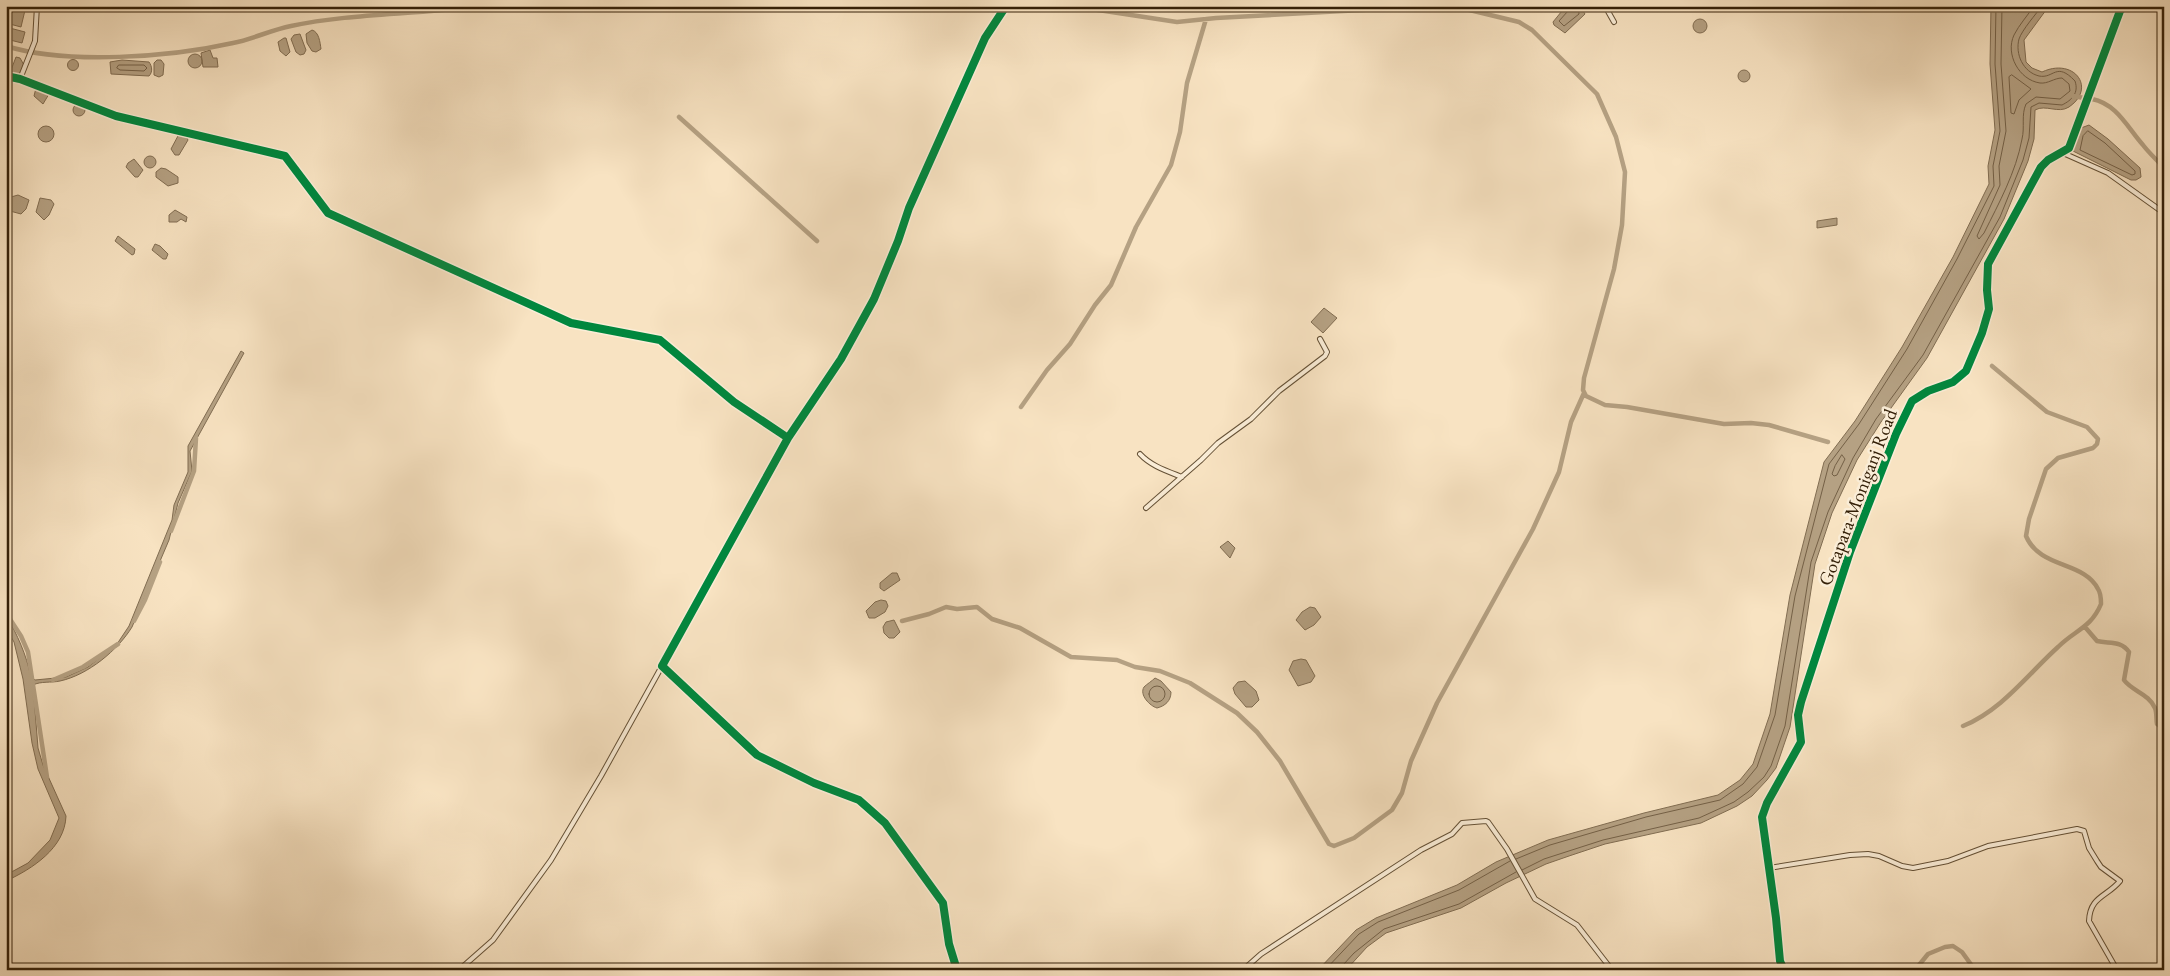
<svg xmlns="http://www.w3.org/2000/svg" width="2170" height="976" font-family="'EB Garamond',serif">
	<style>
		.water { fill: #b5a183; stroke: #816d52 }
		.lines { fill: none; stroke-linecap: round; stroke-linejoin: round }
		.shore { stroke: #746046; stroke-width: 1 }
		.canal { stroke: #b5a183; stroke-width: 4.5 }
		.street-casing { stroke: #655136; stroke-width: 6 }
		.street { stroke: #faedd7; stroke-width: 4 }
		.cycleway-casing { stroke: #faedd7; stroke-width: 11 }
		.cycleway { stroke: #00873e; stroke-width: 8 }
		.labels { text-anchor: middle; stroke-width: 5; stroke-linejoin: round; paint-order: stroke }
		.street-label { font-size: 19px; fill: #342008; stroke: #faedd7 }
	</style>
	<rect width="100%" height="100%" fill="#f8e3c2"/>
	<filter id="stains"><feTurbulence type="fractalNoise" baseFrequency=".004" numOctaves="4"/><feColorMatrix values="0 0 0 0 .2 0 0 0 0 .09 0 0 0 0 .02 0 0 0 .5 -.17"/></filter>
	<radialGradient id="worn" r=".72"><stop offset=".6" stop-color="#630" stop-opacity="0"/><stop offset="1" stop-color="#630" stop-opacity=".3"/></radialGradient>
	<!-- water -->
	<path class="water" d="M6 6H26L21 27 6 23Z
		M1566 6H1580L1585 14 1565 33 1554 25 1553 22Z
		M1991 6H2049L2024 40 2026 62 2032 68 2042 72C2074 57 2097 88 2069 107 2058 114 2046 104 2035 110L2034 139 2028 161 2004 219 1927 358 1881 422 1857 460 1832 513 1815 564 1790 727 1776 768 1767 780 1752 796 1737 806 1701 823 1605 844 1569 856 1546 864 1506 883 1461 908 1386 933 1367 947 1346 970H1318L1356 930 1376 918 1457 885 1496 862 1548 840 1644 813 1718 795 1740 780 1753 764 1770 714 1790 595 1824 462 1855 421 1902 347 1953 257 1989 184 1988 166 1995 130 1990 64Z
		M1693 26a7 7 0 1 1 14 0a7 7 0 1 1-14 0Z
		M6 27 25 32 22 43 6 39Z
		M312 30C319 32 320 42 321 49L316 52 312 51 307 43 306 34Z
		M300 34 306 50 304 54 300 55 296 52 291 39 294 35Z
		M284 38H286L290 52 286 56 280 51 278 42Z
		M210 50 213 58H217L218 67H203L201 53Z
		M188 61a7 7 0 1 1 14 0a7 7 0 1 1-14 0Z
		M16 57 20 58 24 65 21 75 18 77 11 70Z
		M67.5 65a5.5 5.5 0 1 1 11 0a5.5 5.5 0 1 1-11 0Z
		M122 60 149 62C152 66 153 72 149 76L111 74 110 62Z
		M157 60H161L164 64 163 75 159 77 154 75V63Z
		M1738 76a6 6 0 1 1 12 0a6 6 0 1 1-12 0Z
		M36 88 45 90 49 94 43 104 34 96Z
		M73 110a6 6 0 1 1 12 0a6 6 0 1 1-12 0Z
		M2089 125 2108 139 2140 168 2141 177 2136 180H2131L2073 151 2081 128Z
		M38 134a8 8 0 1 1 16 0a8 8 0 1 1-16 0Z
		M179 134 186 136 188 140 179 155H175L171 149Z
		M144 162a6 6 0 1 1 12 0a6 6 0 1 1-12 0Z
		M134 159 143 170 138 177H135L126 167 128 163Z
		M161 168 166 169 178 177V183L168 186 156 177V172Z
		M18 195 29 200 26 209 21 214 10 211 11 197Z
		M40 198 51 200 54 204 49 215 44 220 36 212Z
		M175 210 187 217 186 222 181 219 177 222H169V215Z
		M1837 218V225L1817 228V221Z
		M118 236 135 249 134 254 132 255 115 241Z
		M155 244 160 246 168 254 166 259H163L152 250Z
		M1324 308 1337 318 1323 333 1311 322Z
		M241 351 244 353 190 451 192 471 178 503 169 540 132 627C118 650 88 675 60 681 51 683 41 681 33 685L38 748 43 765 66 816C65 848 32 869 6 881V875L28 863 50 840 59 818 38 769 32 743 23 679 14 642 6 628V615C18 636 26 654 31 677L35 680 66 677 88 667 117 644 129 626 172 520 174 505 188 472V446Z
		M1228 541 1235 548 1230 558 1220 547Z
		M892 573H897L900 580 884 591 880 588V583Z
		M881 600 886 601 888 606 885 612 875 618H869L866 611 875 602Z
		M1310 607 1315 608 1321 617 1314 625 1305 630 1296 620 1302 612Z
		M894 620 900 632 894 638H889L884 633 883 627 886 622Z
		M1301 659 1306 660 1315 676 1311 682 1298 686 1289 670 1293 661Z
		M1155 678 1161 681 1171 692C1171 701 1165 706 1157 708 1150 706 1139 695 1144 687 1147 684 1152 681 1155 678Z
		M1245 681 1256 691 1259 700 1252 707H1246L1235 694 1233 688 1238 682Z"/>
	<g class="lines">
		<!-- shore -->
		<path class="shore" d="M1569 6 1568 11 1559 21 1564 26 1579 14 1578 6
			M2002 6 2001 64 2006 131 1999 166 2000 185 1977 236 1979 239 1984 233C1999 203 2016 172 2022 139 2025 127 2021 115 2026 104L2036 97 2060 99 2070 91 2069 84 2062 78C2054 78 2048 84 2040 83 2019 80 2005 54 2014 35 2019 25 2028 15 2034 6
			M119 65H144L147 68 144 71 120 70 117 68Z
			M2012 75 2031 89 2019 100 2014 114 2011 113 2009 77Z
			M2088 131 2105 143 2135 171V174L2132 175 2080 150 2083 136Z
			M1842 455 1845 459 1837 475 1834 476 1832 474 1835 466Z
			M1149 694a8 8 0 1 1 16 0a8 8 0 1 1-16 0Z
			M1516 859 1550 845 1646 817 1720 800 1743 784 1757 767 1775 715 1795 596 1829 464 1859 424 1907 349 1957 259 1994 186 1993 166 2000 131 1995 64 1996 6
			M1522 870 1544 859 1603 840 1699 818 1734 802 1748 792 1764 777 1771 766 1785 726 1811 562 1828 512 1853 458 1876 419 1923 355 2000 217 2023 160 2029 138 2031 107 2039 103 2062 105C2072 100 2079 93 2075 81 2056 61 2054 79 2039 76 2023 72 2015 54 2019 39 2022 30 2036 14 2042 6
			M1325 970 1359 934 1378 922 1459 890 1510 861
			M1342 970 1343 965 1354 953 1384 929 1459 904 1516 872"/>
		<!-- canal -->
		<path class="canal" d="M1072 6 1177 22 1216 18 1435 6
			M1453 6 1519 22 1532 30 1597 94 1616 137 1625 172 1622 225 1614 269 1584 378 1583 390 1586 396 1605 405 1627 407 1724 424 1751 423 1769 425 1828 442
			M6 46C67 65 171 57 233 43 253 39 271 30 291 26 352 13 415 15 477 6
			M2073 96 2084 98
			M2092 99C2117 104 2127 127 2143 145 2149 153 2157 160 2164 168
			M679 117 817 241
			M1021 407 1047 370 1070 344 1095 305 1111 285 1136 227 1171 165 1180 132 1187 83 1206 19
			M171 531 194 471 196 438
			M6 613 21 636 28 652 47 777
			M134 621 145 600 160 562
			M902 621 929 614 946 607 957 609 977 607 992 619 1020 628 1071 657 1117 660 1135 667 1160 671 1190 683 1237 713 1257 732 1280 761 1329 844 1334 846 1354 838 1392 810 1402 793 1411 761 1437 703 1533 529 1559 472 1571 422 1584 393
			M2085 627 2097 641C2109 644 2121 640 2129 652L2124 680C2132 691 2149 694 2155 708 2157 713 2156 719 2157 724L2164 729
			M53 680 83 667 118 644
			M1963 726C2002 710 2027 675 2058 647 2075 630 2091 628 2101 604 2101 600 2101 593 2098 589 2084 561 2040 569 2026 536L2029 519 2046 469 2058 458 2093 448 2097 444 2098 439 2087 427 2047 412 1992 366
			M1915 970 1928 954 1945 947 1953 946 1962 952 1975 970"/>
		<!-- street casing -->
		<g class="street-casing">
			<path id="street" d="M1605 6 1614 22
				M6 76 20 79 116 116 285 156 328 213 571 323 660 340 734 402 788 438
				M20 79 35 41 37 6
				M2063 153 2108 173 2164 213
				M1140 454C1151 466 1167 471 1182 477
				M1146 508 1201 460 1218 443 1251 419 1279 391 1325 356 1327 352 1320 339
				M1769 868 1850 855 1868 854 1879 856 1902 866 1913 868 1948 861 1988 846 2077 829 2084 831 2089 848 2097 861 2101 867 2120 881C2107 897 2090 896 2089 921L2117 970
				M459 970 493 940 551 860 601 776 662 666
				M957 970 949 944 943 903 885 823 859 800 814 783 757 755 662 666 788 438 841 359 874 299 898 241 909 208 985 38 1006 6
				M1243 970 1261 954 1421 850 1452 834 1462 823 1486 821 1488 822 1507 849 1535 899 1577 925 1612 970
				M1784 970 1780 961 1776 918 1762 817 1767 803 1801 742 1798 715 1801 702 1850 552 1896 434 1912 401 1928 391 1953 382 1966 371 1982 333 1989 309 1987 290 1988 264 2041 167 2048 160 2069 148 2120 11 2125 6"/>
		</g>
		<!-- street -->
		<use href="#street" class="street"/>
		<!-- cycleway casing -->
		<g class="cycleway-casing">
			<path id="cycleway" d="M6 76 20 79 116 116 285 156 328 213 571 323 660 340 734 402 788 438
				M957 970 949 944 943 903 885 823 859 800 814 783 757 755 662 666 788 438 841 359 874 299 898 241 909 208 985 38 1006 6
				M1784 970 1780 961 1776 918 1762 817 1767 803 1801 742 1798 715 1801 702 1850 552 1896 434 1912 401 1928 391 1953 382 1966 371 1982 333 1989 309 1987 290 1988 264 2041 167 2048 160 2069 148 2120 11 2125 6"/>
		</g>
		<!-- cycleway -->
		<use href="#cycleway" class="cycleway"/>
	</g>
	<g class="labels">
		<!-- street labels -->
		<g class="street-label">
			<text transform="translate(1857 497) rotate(-69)" y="7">Gotapara-Moniganj Road</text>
		</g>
	</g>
	<!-- margin -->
	<rect width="2170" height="976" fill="none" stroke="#f8e3c2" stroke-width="25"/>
	<rect x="8" y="8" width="2155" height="961" fill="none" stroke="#342008" stroke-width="2.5"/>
	<rect x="12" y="12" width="2145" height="951" fill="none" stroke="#342008"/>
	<rect width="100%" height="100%" filter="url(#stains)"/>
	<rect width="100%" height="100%" fill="url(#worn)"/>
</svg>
